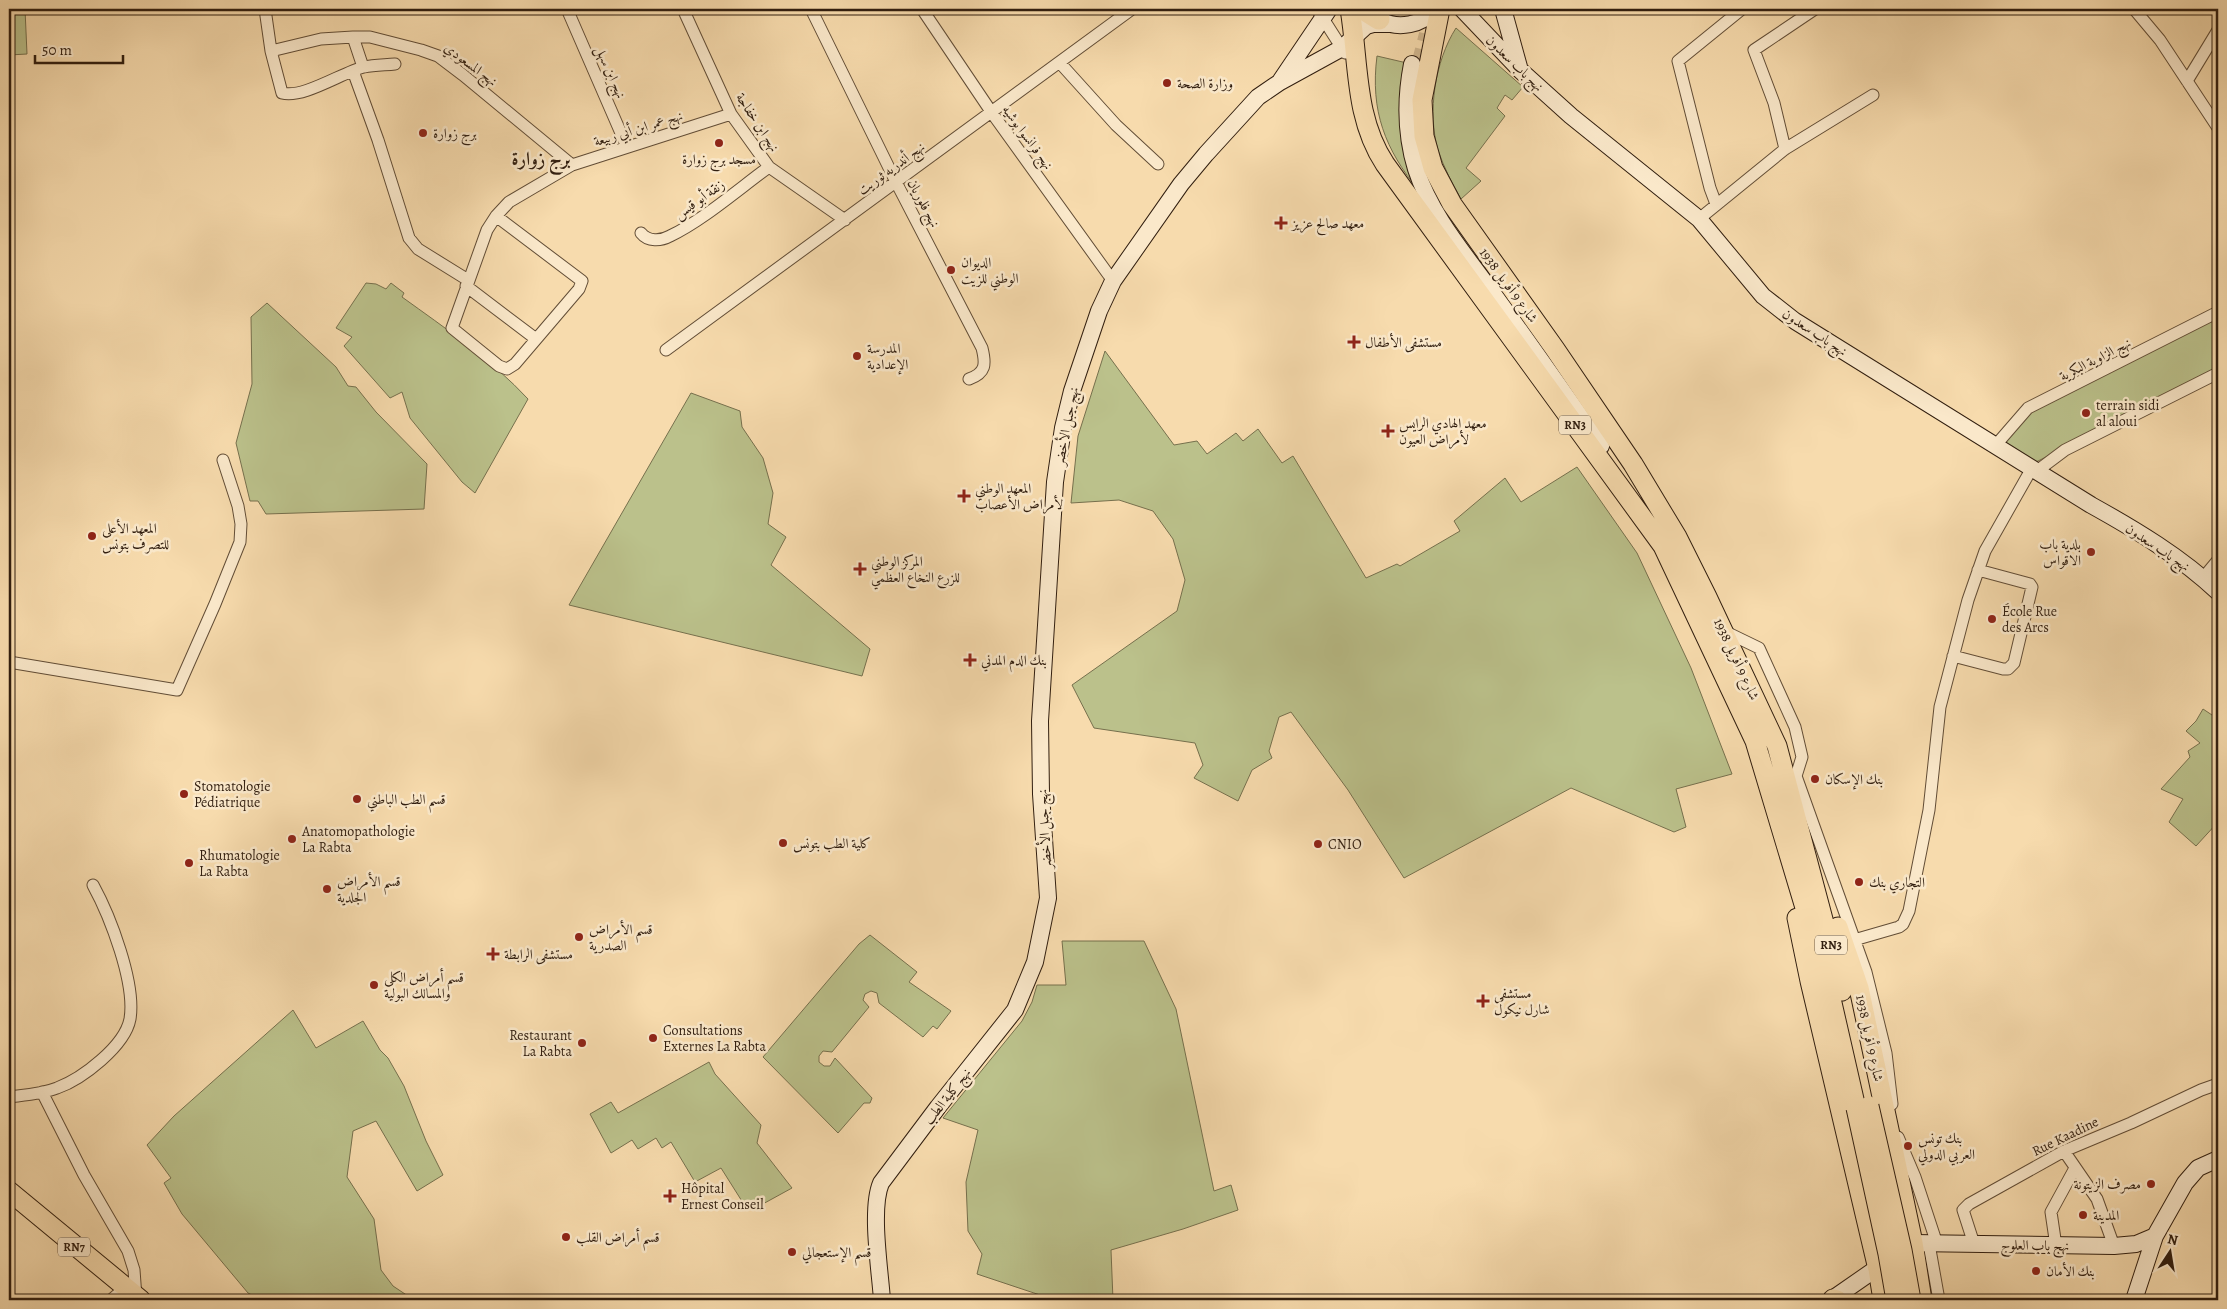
<svg xmlns="http://www.w3.org/2000/svg" width="2227" height="1309" font-family="Alegreya,Amiri,serif">
	<style>
		.green { fill: #bbc18b; stroke: #76704d }
		.lines { fill: none; stroke-linecap: round; stroke-linejoin: round }
		.secondary-tunnel { stroke: #cfb58d; stroke-width: 16; stroke-dasharray: 16 8; stroke-linecap: butt }
		.street-casing { stroke: #624d36; stroke-width: 13 }
		.secondary-casing { stroke: #311e0f; stroke-width: 18 }
		.primary-casing { stroke: #311e0f; stroke-width: 21 }
		.highway-casing { stroke: #311e0f; stroke-width: 23 }
		.street { stroke: #fae8ca; stroke-width: 11 }
		.secondary { stroke: #fae8ca; stroke-width: 16 }
		.primary { stroke: #f7dbad; stroke-width: 19 }
		.highway { stroke: #f7dbad; stroke-width: 21 }
		.primary-bridge-casing { stroke: #311e0f; stroke-width: 21; stroke-linecap: butt }
		.primary-bridge { stroke: #f7dbad; stroke-width: 19 }
		.poi-dot { fill: #8f2418; stroke: #fae8ca; stroke-width: 2 }
		.labels { text-anchor: middle; stroke-width: 5; stroke-linejoin: round; paint-order: stroke }
		.shield { fill: #fae8ca; stroke: #6d5b47; stroke-width: 1 }
		.shield-label { font-size: 12px; font-weight: bold; fill: #311e0f }
		.street-label { font-size: 14px; fill: #311e0f; stroke: #fae8ca }
		.poi-label { font-size: 14px; fill: #311e0f; stroke: #fae8ca; text-anchor: start }
		.district-label { font-size: 19px; font-weight: bold; fill: #311e0f; stroke: #fae8ca }
	</style>
	<rect width="100%" height="100%" fill="#f7dbad"/>
	<filter id="stains"><feTurbulence type="fractalNoise" baseFrequency=".004" numOctaves="4"/><feColorMatrix values="0 0 0 0 .2 0 0 0 0 .09 0 0 0 0 .02 0 0 0 .5 -.17"/></filter>
	<radialGradient id="worn" r=".72"><stop offset=".6" stop-color="#630" stop-opacity="0"/><stop offset="1" stop-color="#630" stop-opacity=".3"/></radialGradient>
	<!-- green -->
	<path class="green" d="M9 9H25L27 54 9 55Z
		M1456 28 1523 87 1512 100 1505 95 1497 108 1505 116 1466 168 1481 181 1461 199C1452 183 1444 168 1438 150 1427 112 1435 61 1456 28Z
		M1377 56 1407 63 1419 191C1385 149 1370 111 1377 56Z
		M366 283 376 284 386 289 391 283 404 293 402 297C445 328 492 360 528 399L475 493 462 482 410 418 402 392 390 398 344 346 352 337 336 328Z
		M267 303 336 367 348 386 356 387 376 412 427 464 424 509 266 514 258 501H250L236 443 252 384 251 317Z
		M2218 315V371L2034 463 2000 442 2028 412Z
		M1105 351 1174 445 1197 441 1207 454 1236 433 1243 441 1258 429 1282 463 1293 456 1366 578 1397 564 1400 566 1460 531 1454 521 1505 478 1521 502 1577 467 1637 553 1691 668 1732 774 1676 789 1686 827 1674 832 1571 788 1404 878 1348 790 1291 712 1279 717 1269 751 1272 758 1252 770 1238 801 1194 778 1203 765 1195 743 1094 728 1072 685 1177 611 1185 580 1173 539 1153 511 1119 500 1071 503 1078 436Z
		M691 393 740 411 742 427 763 458 773 493 768 524 786 537 771 565 870 649 862 676 569 605Z
		M2203 709 2218 719V822L2196 846 2169 822 2183 799 2161 789 2190 757 2188 751 2200 743 2186 731 2196 721Z
		M870 935 917 972 909 982 951 1011 937 1029 933 1026 923 1037 879 1003 877 993 871 991 865 994 863 1000 869 1007 832 1052 823 1051 819 1056V1062L824 1066H830L835 1058 872 1098 870 1103H864L838 1133 763 1057 859 944Z
		M1062 941H1144L1176 1009 1214 1191 1231 1185 1238 1210 1183 1229 1111 1250 1113 1300H1040V1295L977 1274 982 1254 968 1231 966 1182 978 1130 943 1118 1022 1021 1032 1002 1037 985H1066Z
		M293 1010 316 1048 363 1021 380 1050 388 1058 404 1086 426 1141 443 1175 417 1191 376 1121 353 1131 347 1177 374 1219 381 1270 393 1286 414 1300H261L248 1293 182 1214 164 1183 171 1178 147 1145 174 1116Z
		M709 1062 715 1074 761 1125 757 1143 792 1188 761 1205 758 1199 745 1206 721 1168 695 1182 671 1142 662 1148 656 1138 638 1149 632 1140 611 1153 590 1114 611 1102 618 1113Z"/>
	<g class="lines">
		<!-- secondary-tunnel -->
		<path class="secondary-tunnel" d="M1419 65 1427 34"/>
		<!-- street casing -->
		<g class="street-casing">
			<path id="street" d="M265 9 271 51 282 93C303 99 343 72 364 67 374 65 385 65 395 64
				M567 9 627 147
				M683 9 731 114 769 167 845 220
				M811 9 896 182 982 348C986 364 986 373 969 379
				M922 9 992 113 1113 281
				M1317 9 1345 53
				M2134 9 2160 40 2218 128
				M353 37 363 67
				M271 51 321 39 353 37H370L421 50 438 56 463 75 572 165
				M1060 63 1116 125 1158 164
				M353 71 378 140 409 238 418 249 468 280
				M2187 81 2218 30
				M1785 149 1774 103 1754 50 1815 9
				M1716 204 1710 188 1678 61 1742 9
				M496 216 582 281 579 289 515 364 507 369 499 366 452 328 487 230 496 216 509 202 572 165 731 114
				M1699 219 1785 149 1873 95
				M641 233C648 242 661 241 670 236 702 221 740 188 769 167
				M466 286 536 339
				M666 350 1132 9
				M1995 446 2028 408 2218 312
				M2037 471 2065 450 2218 373
				M2203 578 2218 560
				M1724 631 1759 648 1795 727 1802 757 1796 776 1866 972 1886 1053 1892 1104
				M1953 656 2003 669H2008L2014 663 2032 587 2030 584 1978 570
				M9 662 177 690 215 604 240 542 241 524 238 506 223 460
				M1854 940 1899 927 1903 924 1909 911 1929 810 1940 707 1968 600 1985 551 2032 468
				M42 1092 84 1175 128 1251 134 1270 136 1297
				M9 1097C25 1095 42 1094 57 1088 82 1079 125 1046 130 1019 136 983 110 916 93 885
				M1898 1137 1915 1177 1937 1244
				M2064 1151 2097 1199 2114 1246
				M1929 1244 1939 1300
				M1974 1244 1963 1210 1969 1204 2064 1151 2131 1123 2201 1090 2218 1084
				M2056 1246 2051 1212 2075 1168
				M111 1300 118 1294"/>
		</g>
		<!-- secondary casing -->
		<g class="secondary-casing">
			<path id="secondary" d="M1462 9 1521 71 1571 116 1699 219 1763 296 1795 321 2091 505C2136 530 2181 557 2218 592
				M1503 9 1519 67
				M1380 20C1399 30 1422 25 1435 9
				M1412 64C1405 100 1405 133 1416 169 1430 213 1462 251 1489 288 1527 340 1564 393 1601 446
				M1281 80 1329 9
				M882 1300C880 1270 870 1209 881 1183L938 1107 1015 1010 1035 962 1048 898 1041 794 1040 721 1055 482 1063 428 1072 391 1099 311 1113 281 1181 184 1206 154 1258 97 1280 82 1342 48 1366 26 1373 24H1389
				M1831 1300 1913 1243 2114 1246 2136 1244 2155 1236
				M2134 1300 2155 1236 2185 1183 2198 1168 2218 1159"/>
		</g>
		<!-- primary casing -->
		<g class="primary-casing">
			<path id="primary" d="M1350 9C1359 62 1354 117 1385 164L1663 546 1755 741 1827 981 1856 1108
				M1440 9 1422 100 1424 136 1433 168 1452 204 1555 349 1633 464 1677 537 1707 597 1777 746 1842 991
				M1797 918 1810 981 1878 1269 1883 1300
				M1838 927 1859 988 1913 1243 1922 1300
				M9 1191 141 1300
				M1833 1299 1837 1300"/>
		</g>
		<!-- highway casing -->
		<g class="highway-casing">
			<path id="highway" d="M1363 9 1379 19"/>
		</g>
		<!-- street -->
		<use href="#street" class="street"/>
		<!-- secondary -->
		<use href="#secondary" class="secondary"/>
		<!-- primary -->
		<use href="#primary" class="primary"/>
		<!-- highway -->
		<use href="#highway" class="highway"/>
		<!-- primary-bridge casing -->
		<g class="primary-bridge-casing">
			<path id="primary-bridge" d="M1869 1106 1902 1250 1911 1300
				M1856 1108 1888 1254 1896 1300"/>
		</g>
		<!-- primary-bridge -->
		<use href="#primary-bridge" class="primary-bridge"/>
	</g>
	<!-- markers -->
	<g class="poi-dot">
		<circle cx="1167" cy="83" r="5"/>
		<circle cx="423" cy="133" r="5"/>
		<circle cx="719" cy="143" r="5"/>
		<path d="M1278.5 215.5h5v5h5v5h-5v5h-5v-5h-5v-5h5z"/>
		<circle cx="951" cy="270" r="5"/>
		<path d="M1351.5 334.5h5v5h5v5h-5v5h-5v-5h-5v-5h5z"/>
		<circle cx="857" cy="356" r="5"/>
		<circle cx="2086" cy="413" r="5"/>
		<path d="M1385.5 423.5h5v5h5v5h-5v5h-5v-5h-5v-5h5z"/>
		<path d="M961.5 488.5h5v5h5v5h-5v5h-5v-5h-5v-5h5z"/>
		<circle cx="92" cy="536" r="5"/>
		<circle cx="2091" cy="552" r="5"/>
		<path d="M857.5 561.5h5v5h5v5h-5v5h-5v-5h-5v-5h5z"/>
		<circle cx="1992" cy="619" r="5"/>
		<path d="M967.5 652.5h5v5h5v5h-5v5h-5v-5h-5v-5h5z"/>
		<circle cx="1815" cy="779" r="5"/>
		<circle cx="184" cy="794" r="5"/>
		<circle cx="357" cy="799" r="5"/>
		<circle cx="292" cy="839" r="5"/>
		<circle cx="783" cy="843" r="5"/>
		<circle cx="1318" cy="844" r="5"/>
		<circle cx="189" cy="863" r="5"/>
		<circle cx="1859" cy="882" r="5"/>
		<circle cx="327" cy="889" r="5"/>
		<circle cx="579" cy="937" r="5"/>
		<path d="M490.5 946.5h5v5h5v5h-5v5h-5v-5h-5v-5h5z"/>
		<circle cx="374" cy="985" r="5"/>
		<path d="M1480.5 993.5h5v5h5v5h-5v5h-5v-5h-5v-5h5z"/>
		<circle cx="653" cy="1038" r="5"/>
		<circle cx="582" cy="1043" r="5"/>
		<circle cx="1908" cy="1146" r="5"/>
		<circle cx="2151" cy="1184" r="5"/>
		<path d="M667.5 1188.5h5v5h5v5h-5v5h-5v-5h-5v-5h5z"/>
		<circle cx="2083" cy="1215" r="5"/>
		<circle cx="566" cy="1237" r="5"/>
		<circle cx="792" cy="1252" r="5"/>
		<circle cx="2036" cy="1271" r="5"/>
	</g>
	<g class="labels">
		<!-- shield labels -->
		<g class="shield">
			<rect x="1559" y="415.5" width="32" height="19" rx="4"/>
			<rect x="1815" y="935.5" width="32" height="19" rx="4"/>
			<rect x="58" y="1237.5" width="32" height="19" rx="4"/>
		</g>
		<g class="shield-label">
			<text x="1575" y="429">RN3</text>
			<text x="1831" y="949">RN3</text>
			<text x="74" y="1251">RN7</text>
		</g>
		<!-- street labels -->
		<g class="street-label">
			<text transform="translate(1515 63) rotate(44)" y="5">نهج باب سعدون</text>
			<text transform="translate(471 64) rotate(37)" y="5">نهج المسعودي</text>
			<text transform="translate(611 72) rotate(66)" y="5">نهج ابن سهل</text>
			<text transform="translate(758 122) rotate(57)" y="5">نهج ابن خفاجة</text>
			<text transform="translate(638 128) rotate(-17)" y="5">نهج عمر ابن أبي ربيعة</text>
			<text transform="translate(1028 137) rotate(54)" y="5">نهج فرانسوا بوشيه</text>
			<text transform="translate(891 168) rotate(-36)" y="5">نهج أندريه ثوريت</text>
			<text transform="translate(699 199) rotate(-35)" y="5">زنقة أبو قيس</text>
			<text transform="translate(924 203) rotate(62)" y="5">نهج فلوريان</text>
			<text transform="translate(1509 285) rotate(54)" y="5">شارع 9 أفريل 1938</text>
			<text transform="translate(1815 332) rotate(33)" y="5">نهج باب سعدون</text>
			<text transform="translate(2095 359) rotate(-27)" y="5">نهج الزاوية البكرية</text>
			<text transform="translate(1066 426) rotate(-79)" y="5">نهج جبل الأخضر</text>
			<text transform="translate(2158 547) rotate(34)" y="5">نهج باب سعدون</text>
			<text transform="translate(1737 659) rotate(65)" y="5">شارع 9 أفريل 1938</text>
			<text transform="translate(1044 829) rotate(-93)" y="5">نهج جبل الأخضر</text>
			<text transform="translate(1870 1038) rotate(78)" y="5">شارع 9 أفريل 1938</text>
			<text transform="translate(947 1096) rotate(-52)" y="5">نهج كلية الطب</text>
			<text transform="translate(2065 1136) rotate(-26)" y="5">Rue Kaadine</text>
			<text transform="translate(2035 1245) rotate(1)" y="5">نهج باب العلوج</text>
		</g>
		<!-- poi labels -->
		<g class="poi-label">
			<text x="1177" y="88">وزارة الصحة</text>
			<text x="433" y="138">برج زوارة</text>
			<text x="719" y="164" text-anchor="middle">مسجد برج زوارة</text>
			<text x="1292" y="228">معهد صالح عزيز</text>
			<text x="961" y="267">الديوان<tspan x="961" dy="16">الوطني للزيت</tspan></text>
			<text x="1365" y="347">مستشفى الأطفال</text>
			<text x="867" y="353">المدرسة<tspan x="867" dy="16">الإعدادية</tspan></text>
			<text x="2096" y="410">terrain sidi<tspan x="2096" dy="16">al aloui</tspan></text>
			<text x="1399" y="428">معهد الهادي الرايس<tspan x="1399" dy="16">لأمراض العيون</tspan></text>
			<text x="975" y="493">المعهد الوطني<tspan x="975" dy="16">لأمراض الأعصاب</tspan></text>
			<text x="102" y="533">المعهد الأعلى<tspan x="102" dy="16">للتصرف بتونس</tspan></text>
			<text x="2081" y="549" text-anchor="end">بلدية باب<tspan x="2081" dy="16">الاقواس</tspan></text>
			<text x="871" y="566">المركز الوطني<tspan x="871" dy="16">للزرع النخاع العظمي</tspan></text>
			<text x="2002" y="616">École Rue<tspan x="2002" dy="16">des Arcs</tspan></text>
			<text x="981" y="665">بنك الدم المدني</text>
			<text x="1825" y="784">بنك الإسكان</text>
			<text x="194" y="791">Stomatologie<tspan x="194" dy="16">Pédiatrique</tspan></text>
			<text x="367" y="804">قسم الطب الباطني</text>
			<text x="302" y="836">Anatomopathologie<tspan x="302" dy="16">La Rabta</tspan></text>
			<text x="793" y="848">كلية الطب بتونس</text>
			<text x="1328" y="849">CNIO</text>
			<text x="199" y="860">Rhumatologie<tspan x="199" dy="16">La Rabta</tspan></text>
			<text x="337" y="886">قسم الأمراض<tspan x="337" dy="16">الجلدية</tspan></text>
			<text x="1869" y="887">التجاري بنك</text>
			<text x="589" y="934">قسم الأمراض<tspan x="589" dy="16">الصدرية</tspan></text>
			<text x="504" y="959">مستشفى الرابطة</text>
			<text x="384" y="982">قسم أمراض الكلى<tspan x="384" dy="16">والمسالك البولية</tspan></text>
			<text x="1494" y="998">مستشفى<tspan x="1494" dy="16">شارل نيكول</tspan></text>
			<text x="663" y="1035">Consultations<tspan x="663" dy="16">Externes La Rabta</tspan></text>
			<text x="572" y="1040" text-anchor="end">Restaurant<tspan x="572" dy="16">La Rabta</tspan></text>
			<text x="1918" y="1143">بنك تونس<tspan x="1918" dy="16">العربي الدولي</tspan></text>
			<text x="2141" y="1189" text-anchor="end">مصرف الزيتونة</text>
			<text x="681" y="1193">Hôpital<tspan x="681" dy="16">Ernest Conseil</tspan></text>
			<text x="2093" y="1220">المدينة</text>
			<text x="576" y="1242">قسم أمراض القلب</text>
			<text x="802" y="1257">قسم الإستعجالي</text>
			<text x="2046" y="1276">بنك الأمان</text>
		</g>
		<!-- district labels -->
		<g class="district-label">
			<text x="541" y="165">برج زوارة</text>
		</g>
	</g>
	<!-- margin -->
	<rect width="2227" height="1309" fill="none" stroke="#f7dbad" stroke-width="30"/>
	<rect x="10" y="10" width="2207" height="1289" fill="none" stroke="#311e0f" stroke-width="2.5"/>
	<rect x="15" y="15" width="2197" height="1279" fill="none" stroke="#311e0f"/>
	<!-- north arrow -->
	<g transform="translate(2170 1252) rotate(12)" stroke="#fae8ca" stroke-width="4" paint-order="stroke">
	<path d="M0-4L9 19L0 12L-9 19Z" fill="#311e0f"/>
	<text y="-8" font-size="14" font-weight="bold" text-anchor="middle" fill="#311e0f">N</text>
	</g>
	<!-- scale -->
	<path d="M35 55v8h88v-8" fill="none" stroke="#311e0f" stroke-width="2.5"/>
	<text x="42" y="55" font-size="15" fill="#311e0f" stroke="#fae8ca" stroke-width="4" paint-order="stroke">50 m</text>
	<rect width="100%" height="100%" filter="url(#stains)"/>
	<rect width="100%" height="100%" fill="url(#worn)"/>
</svg>
